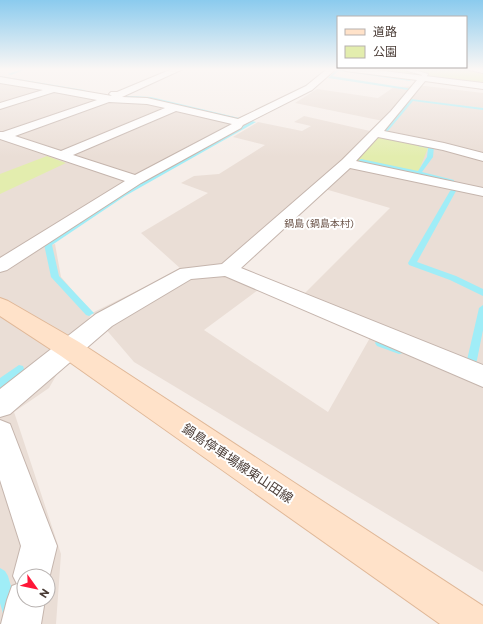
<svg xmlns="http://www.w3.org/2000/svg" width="483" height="624" font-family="Commissioner,'Noto Sans JP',sans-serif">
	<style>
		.residential { fill: #eaded6; fill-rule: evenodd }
		.green { fill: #e3edae }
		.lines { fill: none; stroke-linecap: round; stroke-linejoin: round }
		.stream { fill: #a0edf7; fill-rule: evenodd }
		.lane-casing { stroke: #c5b5ad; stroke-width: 2 }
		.street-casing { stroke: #c5b5ad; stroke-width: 2 }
		.secondary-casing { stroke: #e0b898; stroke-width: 2 }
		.lane { fill: #fff; fill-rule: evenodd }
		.street { fill: #fff; fill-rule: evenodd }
		.secondary { fill: #ffe2c9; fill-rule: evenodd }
		.labels { text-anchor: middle; stroke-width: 4; stroke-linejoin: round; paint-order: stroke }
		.far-neighbourhood-label { font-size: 10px; fill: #6e574c; stroke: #fff }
		.near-street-label { font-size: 13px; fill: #4a3c36; stroke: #fff }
	</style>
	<rect width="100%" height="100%" fill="#f6eee9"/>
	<!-- residential -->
	<path class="residential" d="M0 78 111 98 150 100 250 122 127 189 41 247 55 244 61 277 92 313 181 269 141 233 208 193 181 183 194 176 219 174 265 145 233 137 258 122 302 131 311 126 294 122 304 116 370 131 383 121 295 103 317 89 378 98 394 87 425 86 483 93V572L134 362 92 313 49 388 14 412 61 554 56 624H0ZM325 189 390 208 293 305 371 336 328 412 204 330 266 284 237 269ZM24 576H48V600H24Z"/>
	<!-- green -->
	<path class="green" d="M372 69H483V84L481 83Z
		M377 136 428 148 417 175 354 161Z
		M47 156 66 163 0 194V174Z"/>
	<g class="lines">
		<!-- stream -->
		<path class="stream" d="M22 69H27L11 75 8 74Z
			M337 69 411 79 410 81 339 71 332 76 413 89 402 99H400L408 90 328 78Z
			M0 76 84 90 86 91 84 92 0 78Z
			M109 95 151 97 256 122 125 196 52 245 59 276 92 311 94 313 89 316 86 315 51 277 44 244 45 242 121 194 250 122 151 99 110 97Z
			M411 99 483 108V110L413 101 387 132H383V130Z
			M420 144 434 147 433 157 422 172 454 180V182L358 161 361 159 418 171 427 157 428 148 418 146V144Z
			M453 189 456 191 417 262 456 276 483 289V296L450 280 409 265 408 263 450 191Z
			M483 305V330L477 360 476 363 472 364 468 363 467 360 479 308Z
			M380 339 403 347 404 350 403 353 399 354 377 346 375 343 377 340Z
			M19 365 23 366 24 369 23 372 4 387 0 389V378Z
			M0 568 5 571 8 576 22 624H6L0 603Z"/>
		<!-- lane casing -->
		<g class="lane-casing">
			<path id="lane" d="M401 69H412L428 74 425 80 423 81 420 79 422 75Z
				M465 69H483V73Z"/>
		</g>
		<!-- street casing -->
		<g class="street-casing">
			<path id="street" d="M172 69H183L122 97 147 98 238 119 306 86 327 69H336L312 90 243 125 241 128 141 183 7 270 0 272V258L125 181 0 139V132H3L97 100 54 92 0 109V103L43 90 0 83V77L112 96 109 94 111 92H117ZM109 102 147 104 165 108 61 151 15 136ZM176 111 232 124 135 175 73 155Z
				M342 69H367L483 83V89L425 81 384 131 444 143 483 153V161L443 150 378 137 356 161 483 188V196L350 168 241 268 483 365V387L225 276 191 279 112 326 10 414 0 417V389L96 314 180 269 222 264 342 160 391 111 417 80 346 71Z
				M0 420 10 424 57 546 48 583V576H24V600H45L41 624H1L7 600 12 586 17 584 13 576 21 546 0 480Z"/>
		</g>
		<!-- secondary casing -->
		<g class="secondary-casing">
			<path id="secondary" d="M0 298 8 301 79 342 483 606V624H440L61 356 0 316Z"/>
		</g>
		<!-- lane -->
		<use href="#lane" class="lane"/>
		<!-- street -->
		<use href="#street" class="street"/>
		<!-- secondary -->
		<use href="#secondary" class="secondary"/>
	</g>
	<!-- sky -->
	<linearGradient id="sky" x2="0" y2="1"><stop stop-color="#8bcbee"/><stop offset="0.44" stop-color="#fbf7f5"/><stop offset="1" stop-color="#fbf7f5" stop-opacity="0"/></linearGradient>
	<rect width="483" height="157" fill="url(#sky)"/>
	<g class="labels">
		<!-- far-neighbourhood labels -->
		<g class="far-neighbourhood-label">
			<text x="319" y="227">鍋島 (鍋島本村)</text>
		</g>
		<!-- near-street labels -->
		<g class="near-street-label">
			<text transform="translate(238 463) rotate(34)" y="5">鍋島停車場線東山田線</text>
		</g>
	</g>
	<!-- legend -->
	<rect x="337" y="16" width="130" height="52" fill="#ffffff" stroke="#b7b1af"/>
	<rect x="345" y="29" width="20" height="6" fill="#ffe2c9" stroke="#b7b1af"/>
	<text x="373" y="36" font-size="12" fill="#4a3c36">道路</text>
	<rect x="345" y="46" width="20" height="12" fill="#e3edae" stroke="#b7b1af"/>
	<text x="373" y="56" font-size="12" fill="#4a3c36">公園</text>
	<!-- north arrow -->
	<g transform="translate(36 588) rotate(123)"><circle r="19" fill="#ffffff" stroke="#b7b1af"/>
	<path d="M0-3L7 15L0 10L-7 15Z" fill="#ff1637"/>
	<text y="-6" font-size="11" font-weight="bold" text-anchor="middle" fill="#4a3c36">N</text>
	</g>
</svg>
